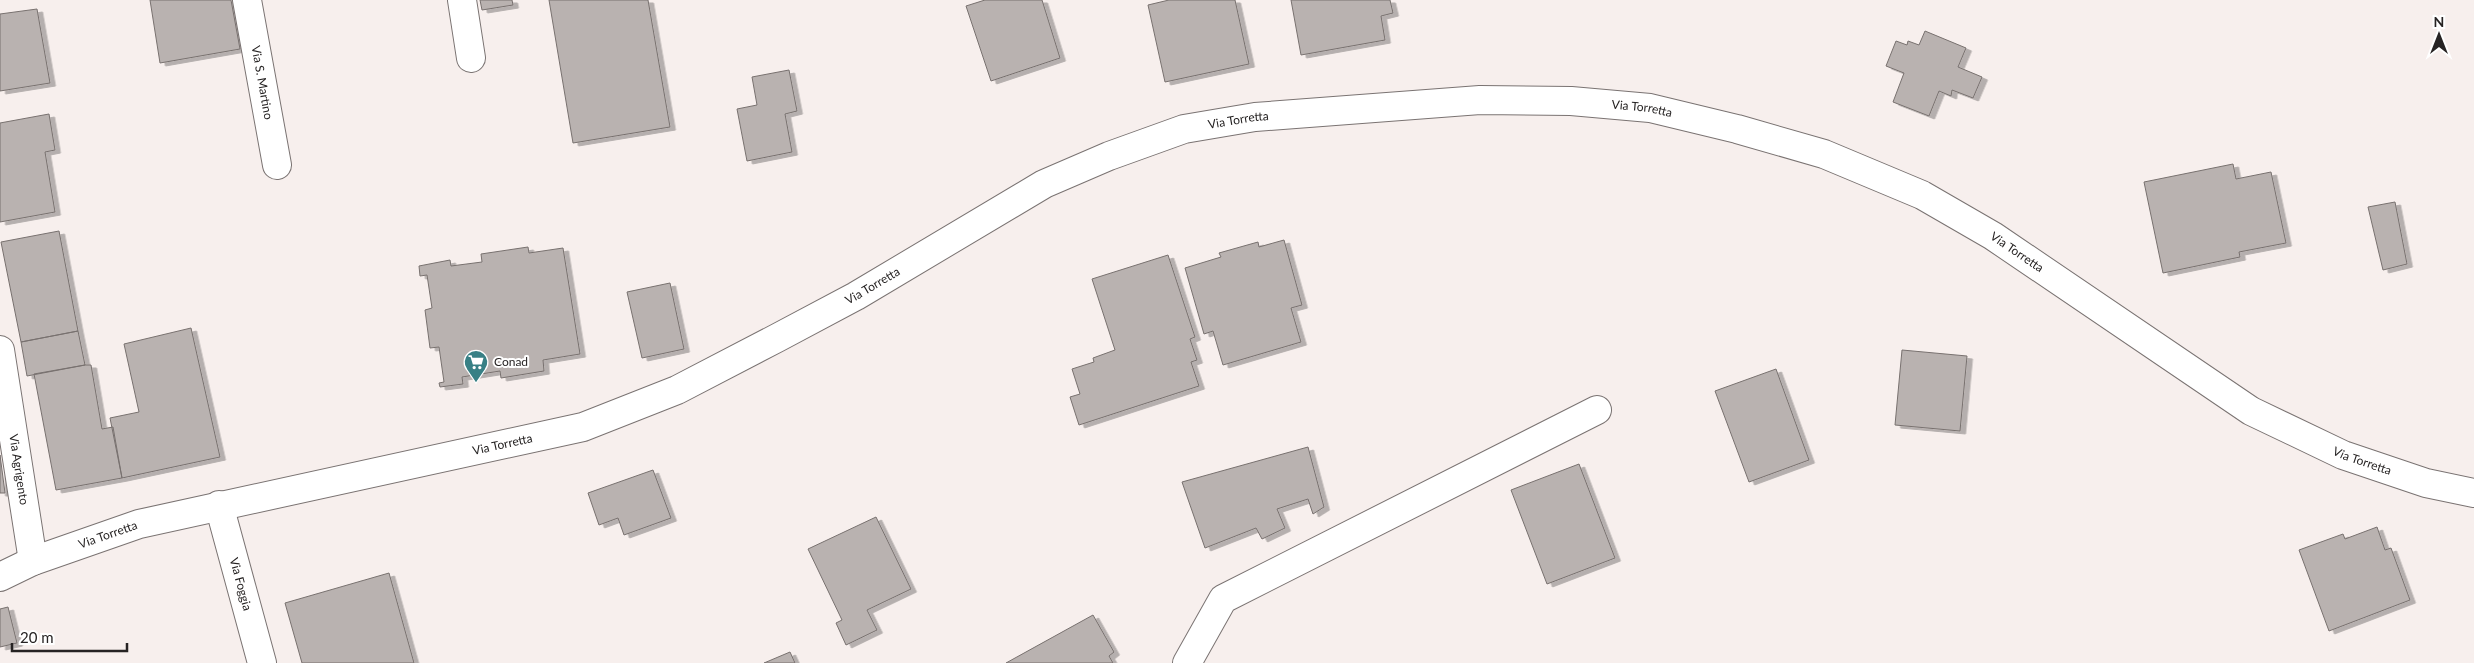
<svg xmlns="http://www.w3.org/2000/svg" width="2474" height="663" font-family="Lato,sans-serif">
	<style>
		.building { fill: #b9b2b0; stroke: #78716f; filter: url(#shadow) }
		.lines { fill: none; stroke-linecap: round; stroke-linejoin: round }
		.minor-casing { stroke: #7a7372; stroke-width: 30 }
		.tertiary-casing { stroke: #7a7372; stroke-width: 30 }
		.minor { stroke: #fff; stroke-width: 28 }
		.tertiary { stroke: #fff; stroke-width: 28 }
		.labels { text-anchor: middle; stroke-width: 4; stroke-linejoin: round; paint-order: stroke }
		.street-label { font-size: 12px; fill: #262323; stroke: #fff }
		.poi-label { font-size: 12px; fill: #262323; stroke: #fff; text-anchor: start }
	</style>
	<defs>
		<filter id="shadow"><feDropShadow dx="5.5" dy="3" stdDeviation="0" flood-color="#0004"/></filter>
	</defs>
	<rect width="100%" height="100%" fill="#f7efed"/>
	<!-- building -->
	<path class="building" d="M150 0H231L240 49 160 63Z
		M480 0H512L513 5 482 10Z
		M549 0H648L670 127 573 143Z
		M985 0H1042L1060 58 991 81 966 6Z
		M1169 0H1235L1249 64 1165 82 1148 5Z
		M1291 0H1390L1393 13 1381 16 1385 40 1301 55Z
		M37 9 50 83 0 91V14Z
		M1925 31 1966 48 1958 67 1982 77 1973 98 1952 90 1951 96 1939 91 1929 116 1893 102 1904 73 1886 66 1896 41 1907 45 1908 41 1919 45Z
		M789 70 797 111 785 114 792 152 747 161 737 109 757 105 752 77Z
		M49 114 55 150 45 152 55 212 0 222V123Z
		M2233 164 2236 179 2271 172 2286 243 2239 252 2240 257 2163 273 2144 182Z
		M2395 202 2407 264 2383 270 2368 207Z
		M59 231 78 331 21 342 1 242Z
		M1284 240 1302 305 1291 308 1301 342 1223 365 1213 331 1204 334 1185 268 1221 257 1219 253 1258 242 1259 247Z
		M528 247 529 253 563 248 580 354 543 360 544 371 501 378 500 371 462 377 463 384 440 387 439 383 444 382 439 347 430 348 425 310 432 308 427 275 420 276 419 266 450 260 451 266 482 262 481 254Z
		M1168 255 1195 337 1190 339 1197 360 1191 362 1199 386 1079 425 1070 397 1080 394 1072 369 1094 362 1093 358 1115 350 1092 279Z
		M670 283 684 349 642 358 627 292Z
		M191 328 220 457 122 478 110 418 139 412 124 344Z
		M78 331 85 365 27 376 21 342Z
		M1902 350 1967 356 1960 431 1895 425Z
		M85 365H91L102 429 113 427 122 478 56 490 34 374Z
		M1776 369 1809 460 1749 482 1715 391Z
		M1308 447 1324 507 1313 514 1308 499 1277 509 1285 528 1262 539 1256 528 1205 548 1182 482Z
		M0 455 5 493H0Z
		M1579 464 1615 558 1547 584 1511 490Z
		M653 470 671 518 624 535 618 518 599 525 588 493Z
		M876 517 911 589 867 610 877 630 846 645 836 623 842 620 808 549Z
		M2377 527 2385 550 2391 548 2410 600 2329 631 2299 550 2343 534 2345 539Z
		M389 573 414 663H302L285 603Z
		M8 607 17 643 0 647V609Z
		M1093 615 1114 652 1109 656 1113 663H1006Z
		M790 652 795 663H764Z"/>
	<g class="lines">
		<!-- minor casing -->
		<g class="minor-casing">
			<g id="minor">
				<path id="s1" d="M247 0 277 165"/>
				<path d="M462 0 471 58"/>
				<path id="s2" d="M0 350 33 561"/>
				<path id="s3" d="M219 505 262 663"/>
				<path d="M1187 663 1223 599 1597 410"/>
			</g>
		</g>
		<!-- tertiary casing -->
		<g class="tertiary-casing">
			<g id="tertiary">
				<path id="s4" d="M0 577 33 561 139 524 583 427 677 390 777 338 856 296 1044 184 1109 156 1184 129 1255 117 1480 100 1571 101 1650 108 1737 129 1824 154 1922 195 1993 236 2251 411 2343 455 2426 483 2474 493"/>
			</g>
		</g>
		<!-- minor -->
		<use href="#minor" class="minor"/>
		<!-- tertiary -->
		<use href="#tertiary" class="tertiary"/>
	</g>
	<!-- icons -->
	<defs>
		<g id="supermarket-pin" transform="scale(1.25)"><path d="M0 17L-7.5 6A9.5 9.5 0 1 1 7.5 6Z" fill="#388085" stroke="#fff"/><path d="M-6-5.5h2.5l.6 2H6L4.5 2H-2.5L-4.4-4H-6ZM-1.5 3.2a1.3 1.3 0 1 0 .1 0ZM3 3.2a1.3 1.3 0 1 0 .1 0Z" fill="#fff"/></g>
	</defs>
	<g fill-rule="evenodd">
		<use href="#supermarket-pin" x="476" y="362"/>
	</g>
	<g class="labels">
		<!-- street labels -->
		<g class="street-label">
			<text dy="4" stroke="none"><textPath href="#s1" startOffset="84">Via S. Martino</textPath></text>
			<text dy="4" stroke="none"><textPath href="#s4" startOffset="1736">Via Torretta</textPath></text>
			<text dy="4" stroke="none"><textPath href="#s4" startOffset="1331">Via Torretta</textPath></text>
			<text dy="4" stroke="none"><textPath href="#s4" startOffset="2141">Via Torretta</textPath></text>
			<text dy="4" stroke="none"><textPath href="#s4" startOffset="926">Via Torretta</textPath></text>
			<text dy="4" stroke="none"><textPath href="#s4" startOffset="521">Via Torretta</textPath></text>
			<text dy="4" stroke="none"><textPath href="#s4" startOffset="2546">Via Torretta</textPath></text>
			<text dy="4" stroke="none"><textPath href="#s2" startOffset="121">Via Agrigento</textPath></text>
			<text dy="4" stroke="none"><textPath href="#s4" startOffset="116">Via Torretta</textPath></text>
			<text dy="4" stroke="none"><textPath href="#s3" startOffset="82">Via Foggia</textPath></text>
		</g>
		<!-- poi labels -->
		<g class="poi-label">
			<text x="494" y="366">Conad</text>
		</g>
	</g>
	<!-- north arrow -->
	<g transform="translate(2439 35)" stroke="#ffffff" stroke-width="4" paint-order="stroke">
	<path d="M0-4L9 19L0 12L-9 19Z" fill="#262323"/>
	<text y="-8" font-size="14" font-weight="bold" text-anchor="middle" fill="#262323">N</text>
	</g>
	<!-- scale -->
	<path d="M12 643v8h115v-8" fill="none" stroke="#262323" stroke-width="2.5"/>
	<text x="20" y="643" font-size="15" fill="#262323" stroke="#ffffff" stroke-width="4" paint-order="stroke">20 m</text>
</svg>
